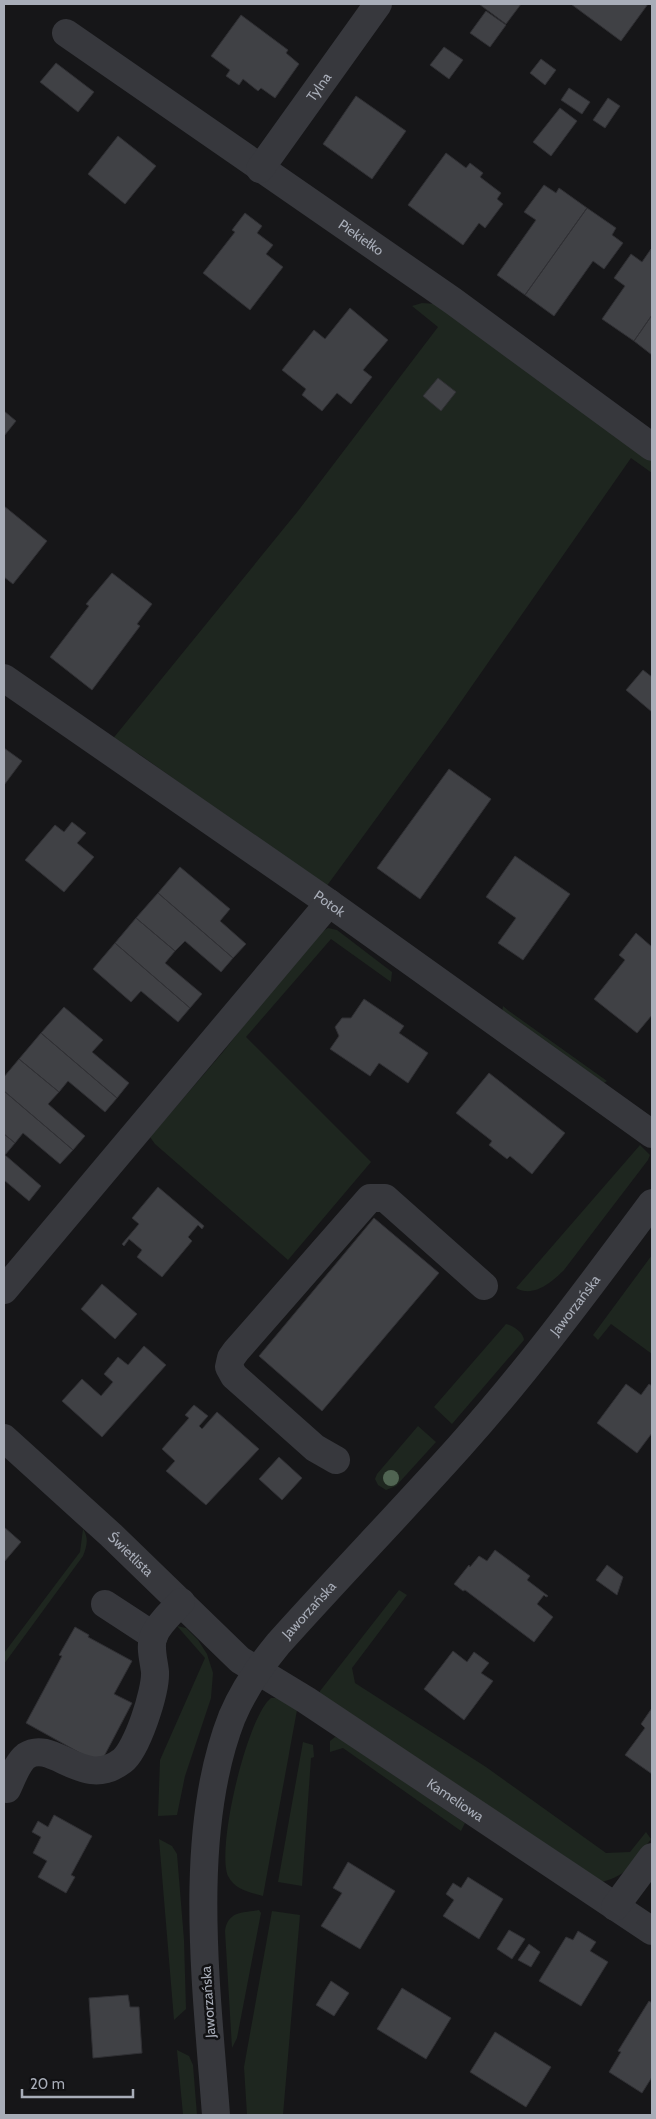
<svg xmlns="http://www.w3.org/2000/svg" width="656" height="2119" font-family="Cabin,sans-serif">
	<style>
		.green { fill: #1e261f }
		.building { fill: #404145; stroke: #303034 }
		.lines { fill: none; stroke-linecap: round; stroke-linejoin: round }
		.minor { stroke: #37383d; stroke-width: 28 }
		.tree { fill: #506452 }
		.labels { text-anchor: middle; stroke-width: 5; stroke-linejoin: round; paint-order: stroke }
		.street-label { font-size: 14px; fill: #a8adb8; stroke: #111113 }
	</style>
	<rect width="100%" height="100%" fill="#161618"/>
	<!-- green -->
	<path class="green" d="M422 303 436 304 652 459V473L631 458 446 723 326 887 139 754 111 741 298 511 438 327 412 306Z
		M328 928 337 930 392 972 391 982 331 939 246 1037 371 1162 288 1260 155 1144 150 1137 223 1052 313 937Z
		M503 1006 509 1011 607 1081 604 1083 502 1012Z
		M640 1145 650 1155 648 1160 564 1270C552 1282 534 1298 516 1288Z
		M652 1255V1354L611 1324 598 1340 593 1335Z
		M506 1324C513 1325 524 1333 524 1340L452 1424 434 1407Z
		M418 1426 436 1442 396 1486 386 1490 378 1485 375 1479 377 1474Z
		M83 1529C89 1538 87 1546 83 1556L4 1664V1653L80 1552Z
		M399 1590 407 1595 352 1668 355 1683 486 1767 606 1853 630 1852 646 1832 651 1839C636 1860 629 1875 602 1882L320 1694V1691Z
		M177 1626 186 1628 198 1640 207 1654 213 1673 211 1698 185 1776 177 1815 158 1816 160 1760 205 1658Z
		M271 1698H281L297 1710 263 1896C249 1892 235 1890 228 1876 216 1848 247 1717 271 1698Z
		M335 1737 339 1738 465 1823 461 1831 343 1748 330 1752V1741Z
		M303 1742 313 1745 314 1757 311 1758 302 1886 278 1882Z
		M159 1839 172 1846 177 1854 184 1940 186 2009 174 2020Z
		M259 1910 261 1913 237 2038 232 2048 225 1931C228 1911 242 1913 259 1910Z
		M272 1911 300 1915 283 2115H247L244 2067Z
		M177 2050 189 2056 193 2065 197 2115H183Z"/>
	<!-- building -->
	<path class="building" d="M479 4H521L506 24Z
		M571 4H648L621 41Z
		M486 11 506 25 490 47 470 33Z
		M241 15 288 50 286 53 299 64 275 98 261 88 258 91 243 79 239 85 226 76 230 70 211 56Z
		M444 47 463 60 449 79 430 65Z
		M541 59 556 70 545 85 530 73Z
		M56 63 94 92 78 112 40 82Z
		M569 88 590 102 582 114 561 100Z
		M356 96 406 131 372 179 323 144Z
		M608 98 620 106 605 128 593 120Z
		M560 108 577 121 551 156 533 142Z
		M118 136 156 166 125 204 88 174Z
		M446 153 466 168 470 163 483 173 480 177 501 193 497 199 503 204 485 228 479 223 463 245 408 205Z
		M544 185 556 193 559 188 587 208 525 295 497 275 536 220 524 212Z
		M587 208 616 228 612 235 623 243 604 269 593 261 554 316 525 295Z
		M245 213 262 226 257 233 273 245 266 254 283 267 250 310 203 273 235 232 232 230Z
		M651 249 652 315 634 341 602 319 625 286 614 278 631 254 642 262Z
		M350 308 388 340 363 370 372 377 351 404 337 393 322 411 302 395 306 389 282 370 314 330 325 339Z
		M652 315V355L634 341Z
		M438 378 456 392 441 411 423 396Z
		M4 411 16 421 4 436Z
		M4 506 47 541 13 584 4 577Z
		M112 573 152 604 137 624 140 626 92 690 50 657 89 606 86 604Z
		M643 670 652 677V712L626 690Z
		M4 748 22 761 4 785Z
		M449 769 491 799 420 899 377 868Z
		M72 822 86 833 77 843 94 857 64 892 25 860 55 825 64 832Z
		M515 856 570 894 523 960 498 943 516 918 486 897Z
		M180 867 230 909 220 921 246 944 233 958 158 893Z
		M158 893 233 958 221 972 185 941 175 951 136 918Z
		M136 918 175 951 165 963 202 994 190 1008 115 943Z
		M636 933 652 947V1015L637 1033 594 999 625 960 619 955Z
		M115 943 190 1008 178 1022 141 991 131 1002 93 969Z
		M364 999 404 1026 399 1033 428 1053 408 1083 379 1063 370 1076 330 1049 339 1036 335 1027 342 1018H351Z
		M64 1007 103 1040 92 1052 129 1083 117 1098 41 1033Z
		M41 1033 117 1098 105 1112 68 1081 59 1092 19 1059Z
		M19 1059 59 1092 48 1104 85 1136 73 1150 4 1091V1077Z
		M489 1073 565 1133 532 1174 510 1156 507 1159 489 1145 492 1141 456 1113Z
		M4 1091 73 1150 60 1164 23 1133 15 1143 4 1134Z
		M4 1134 15 1143 5 1155 41 1186 29 1201 4 1180Z
		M158 1187 204 1226 202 1229 198 1225 188 1237 192 1241 162 1277 137 1257 142 1250 129 1239 124 1246 122 1244 139 1224 132 1218Z
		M374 1218 439 1273 322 1411 259 1356Z
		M102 1284 137 1314 115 1339 81 1309Z
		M144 1346 166 1365 102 1437 62 1401 82 1379 101 1396 113 1382 104 1374 118 1357 128 1365Z
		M626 1384 641 1395 649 1384 652 1386V1433L637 1453 597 1423Z
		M194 1405 208 1416 199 1426 202 1429 217 1412 259 1449 206 1505 166 1471 175 1461 162 1449 189 1418 185 1415Z
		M279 1457 302 1478 282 1500 259 1479Z
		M4 1527 21 1542 4 1562Z
		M495 1550 530 1576 527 1580 548 1596 546 1597 544 1595 537 1604 553 1617 534 1642 465 1590 463 1591 454 1584 469 1565 470 1567 479 1556 487 1561Z
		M607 1565 623 1577 617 1595 596 1580Z
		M75 1627 89 1635 88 1637 132 1661 114 1694 132 1703 100 1764 26 1723 62 1656 59 1655Z
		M453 1651 467 1662 474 1652 489 1663 481 1673 493 1681 464 1720 424 1689Z
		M652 1708V1774L625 1755 645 1728 641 1724Z
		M54 1815 92 1836 71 1875 75 1877 66 1893 38 1877 47 1861 33 1853 41 1837 32 1832 38 1821 48 1827Z
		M348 1862 395 1891 360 1949 321 1926 342 1893 333 1888Z
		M468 1877 503 1899 479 1939 443 1916 454 1900 446 1894 453 1883 461 1888Z
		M509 1930 525 1939 512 1959 497 1949Z
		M578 1931 596 1942 590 1951 608 1962 581 2006 539 1981 566 1937 573 1940Z
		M529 1944 540 1952 531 1967 518 1960Z
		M331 1981 349 1993 334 2016 316 2005Z
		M402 1988 451 2018 426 2059 377 2029Z
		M128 1995 130 2007H139L142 2053 93 2058 89 1998Z
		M649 2001 652 2003V2077L642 2093 609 2072 621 2052 618 2051Z
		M495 2032 551 2067 526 2107 470 2072Z"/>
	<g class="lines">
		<!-- minor -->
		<g class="minor">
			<path id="s1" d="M66 33 453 301 652 447"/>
			<path id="s2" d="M260 169 378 4"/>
			<path id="s3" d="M4 678 329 903 652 1134"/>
			<path d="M4 1290 329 903"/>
			<path id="s4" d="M4 1438 111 1535 240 1660 306 1700 652 1931"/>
			<path d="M336 1460 315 1448 234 1376 229 1367 231 1358 236 1351 370 1198H385L484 1286"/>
			<path d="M105 1604 154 1636"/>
			<path d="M7 1789C12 1779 17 1763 26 1756 53 1738 83 1791 122 1761 137 1750 156 1691 155 1672 154 1661 149 1646 154 1635 160 1622 172 1612 181 1602"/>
			<path d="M615 1907 652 1857"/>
			<path id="s5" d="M216 2115C207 1992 186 1834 232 1717 243 1691 260 1666 278 1644 338 1577 400 1513 460 1446 529 1369 590 1286 652 1203"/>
		</g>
	</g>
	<!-- trees -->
	<circle class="tree" cx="391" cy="1478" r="8"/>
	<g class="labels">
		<!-- street labels -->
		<g class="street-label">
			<text dy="5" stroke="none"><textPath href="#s2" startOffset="101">Tylna</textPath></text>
			<text dy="5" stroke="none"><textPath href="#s1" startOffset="359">Piekiełko</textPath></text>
			<text dy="5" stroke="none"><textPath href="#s3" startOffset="396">Potok</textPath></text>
			<text dy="5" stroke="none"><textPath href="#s5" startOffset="939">Jaworzańska</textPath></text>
			<text dy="5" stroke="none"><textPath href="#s4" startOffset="172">Świetlista</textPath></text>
			<text dy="5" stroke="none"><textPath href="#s5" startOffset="534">Jaworzańska</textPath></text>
			<text dy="5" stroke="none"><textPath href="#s4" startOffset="581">Kameliowa</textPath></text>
			<text transform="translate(208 2002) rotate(-94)" y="5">Jaworzańska</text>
		</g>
	</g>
	<!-- border -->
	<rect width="656" height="2119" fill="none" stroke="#a8adb8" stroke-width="10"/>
	<!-- scale -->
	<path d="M22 2089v8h111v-8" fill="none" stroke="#a8adb8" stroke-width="2.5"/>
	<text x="30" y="2089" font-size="15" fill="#a8adb8" stroke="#111113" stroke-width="4" paint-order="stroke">20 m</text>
</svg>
